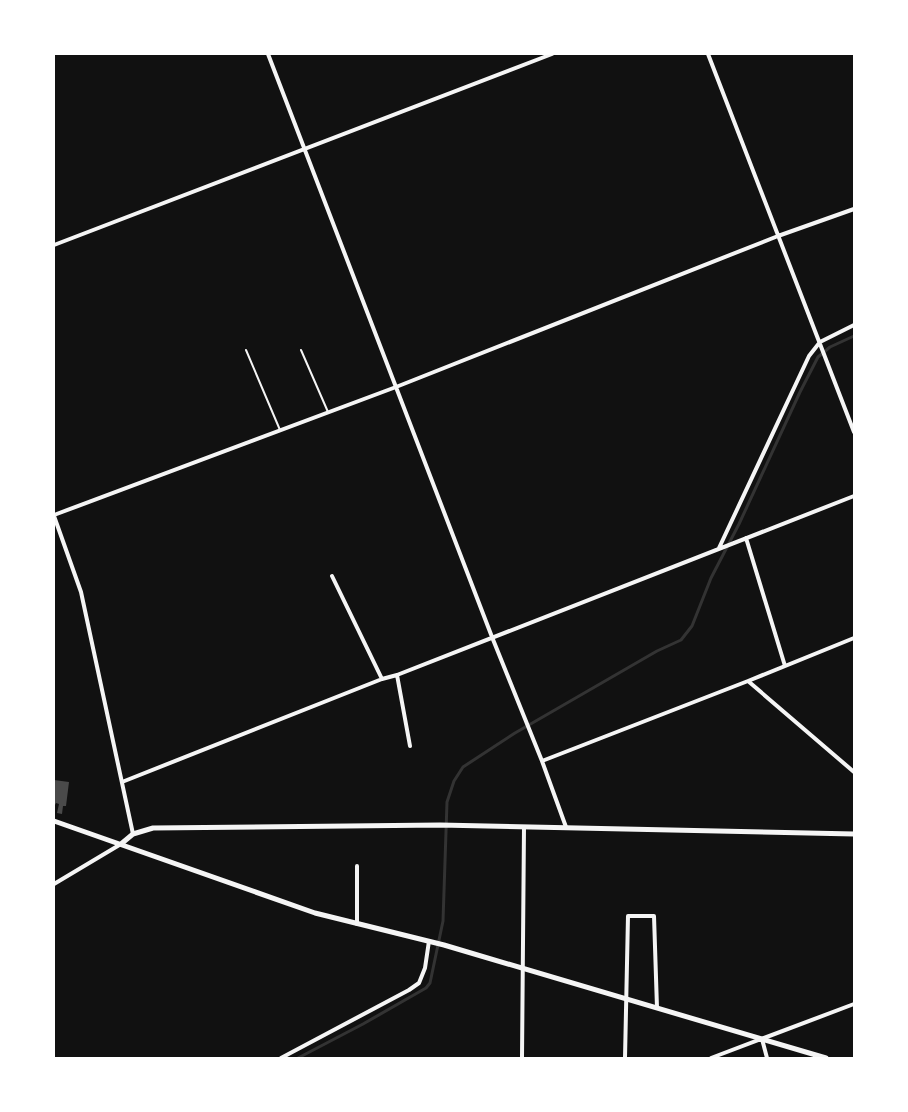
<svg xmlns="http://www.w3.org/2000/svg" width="908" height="1112" font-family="Merriweather,serif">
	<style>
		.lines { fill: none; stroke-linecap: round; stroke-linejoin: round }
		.stream { stroke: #333; stroke-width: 3 }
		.building { fill: #4a4a4a }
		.service { stroke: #f5f5f5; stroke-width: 2 }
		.minor { stroke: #f5f5f5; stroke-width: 4 }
		.tertiary { stroke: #f5f5f5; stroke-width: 5 }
	</style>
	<rect width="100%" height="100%" fill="#111"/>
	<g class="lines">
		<!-- stream -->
		<path class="stream" d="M298 1058 363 1024 426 988 430 983 443 921 447 802 454 781 463 767 515 733 657 651 681 640 692 626 711 578 739 524 800 392 818 357 830 347 854 336"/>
	</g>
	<!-- building -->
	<path class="building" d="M54 780 69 782 66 806H63L62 814 57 813 59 804 56 803 55 805H54Z"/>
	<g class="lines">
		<!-- service -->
		<path class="service" d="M246 350 280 430
			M301 350 328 412"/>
		<!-- minor -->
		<path class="minor" d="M268 54 492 637 542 761 566 827
			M708 54 854 432
			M54 245 552 54
			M54 515 396 387 778 236 854 209
			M54 516 81 592 133 834
			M746 538 785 666
			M719 548 809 356 820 342 854 325
			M332 576 382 679
			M397 675 410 746
			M748 681 854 772
			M542 761 748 681 854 638
			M122 782 382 679 397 675 854 496
			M357 866V924
			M54 884 121 844
			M762 1039 767 1058
			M281 1058 409 990 419 983 425 968 429 941
			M522 1058 524 827
			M625 1058 628 916H654L657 1008
			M711 1058 854 1004"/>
		<!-- tertiary -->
		<path class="tertiary" d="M54 821 315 913 444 945 826 1058
			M121 844 133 834 153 828 440 825 854 834"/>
	</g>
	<!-- border -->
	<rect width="908" height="1112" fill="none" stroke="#ffffff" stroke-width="110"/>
</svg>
